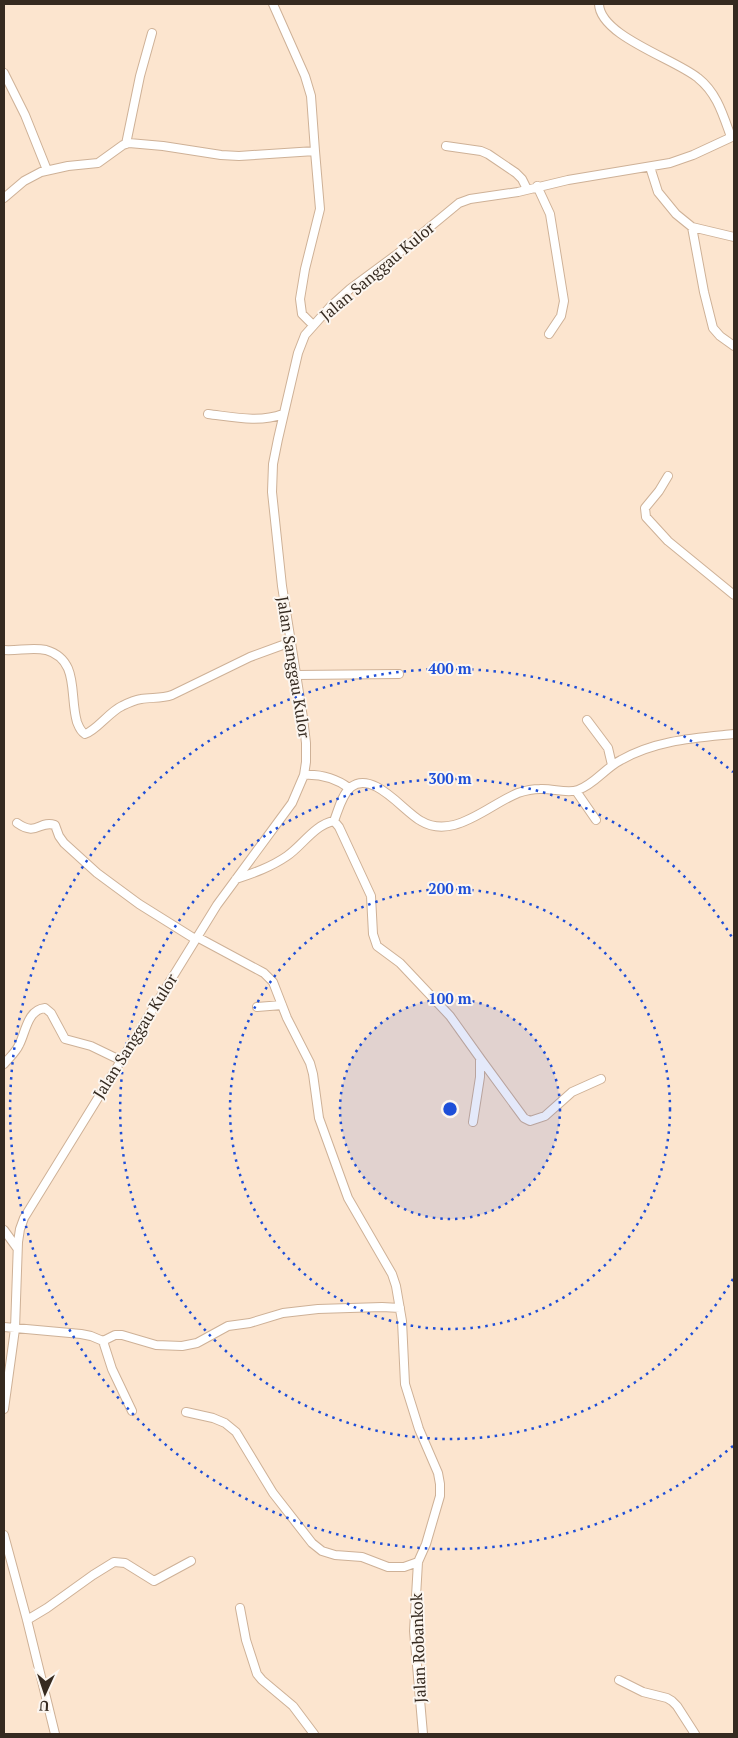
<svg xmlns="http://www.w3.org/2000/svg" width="738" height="1738" font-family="'PT Serif',serif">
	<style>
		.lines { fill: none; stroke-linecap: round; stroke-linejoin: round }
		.minor-casing { stroke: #ceb197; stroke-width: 10 }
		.minor { stroke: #fff; stroke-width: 8 }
		.ring { fill: none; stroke: #1d4ed8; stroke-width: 2.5; stroke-dasharray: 2.5 5 }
		.labels { text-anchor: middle; stroke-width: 4; stroke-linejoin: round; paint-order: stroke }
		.street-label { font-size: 16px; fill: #352a20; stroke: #fcf6f0 }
		.centre { fill: #1d4ed8; stroke: #fcf6f0; stroke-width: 2.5 }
		.ring-label { font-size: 15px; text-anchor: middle; font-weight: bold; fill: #1d4ed8; stroke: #fcf6f0; stroke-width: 4; stroke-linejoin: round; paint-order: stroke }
	</style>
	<rect width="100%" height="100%" fill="#fce5cf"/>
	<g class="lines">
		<!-- minor casing -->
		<g class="minor-casing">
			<path id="minor" d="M273 4 305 76 311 96 315 151
				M599 4C600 36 675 59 698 78 717 93 723 115 731 137
				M4 73 25 115 47 170
				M126 144 140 76 152 33
				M446 146 481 151 488 154 516 173 522 179 527 189
				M650 167 658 192 676 214 692 227 734 237
				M537 186 550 214 564 301 561 316 549 334
				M4 198 24 181 41 172 68 166 98 163 123 145 129 143 163 146 221 155 239 156 315 151 320 209 305 269 300 299 302 314 313 325
				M692 227 704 292 713 328 720 336 734 346
				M208 414C233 417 260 423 283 414
				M668 476 659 491 645 508 646 517 668 541 734 595
				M4 650C18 651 32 647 46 650 80 660 69 695 77 722 79 727 80 731 85 734 96 731 109 712 122 706 128 703 135 700 141 699 151 697 161 699 172 695L250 657 291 642
				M296 675 399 674
				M587 720 608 748 612 765
				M304 775C321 774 335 778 349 788
				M576 791 596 820
				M334 821 339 827 371 896 373 934 377 946 400 963 450 1016 480 1058V1077L473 1122
				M17 823C37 837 39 820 55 825L59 836 64 843 97 873 139 904 195 939
				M236 879C254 873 271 867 287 856 303 845 314 825 334 821 338 811 342 794 351 787 373 770 403 811 421 821 431 827 442 828 454 825 477 819 496 802 518 793 524 791 533 789 540 789 552 788 567 794 578 790 595 784 605 768 621 760 656 740 695 738 734 734
				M257 1007 282 1005
				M480 1058 524 1118 530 1121 545 1116 572 1092 601 1079
				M4 1064C9 1058 16 1052 19 1045 26 1032 27 1010 45 1008L51 1013 65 1039 91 1046 120 1060
				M4 1230 17 1248
				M4 1327 81 1334 91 1336 103 1341 115 1335H122L156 1345 182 1346 197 1343 228 1326 250 1323 283 1313 318 1309 382 1307 400 1308
				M103 1341 112 1369 132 1411
				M4 1409 15 1329 18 1242 20 1229 24 1218 217 905 292 803 304 775 306 762V743L303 718 282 586 272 492 273 464 278 439 298 353 305 335 330 307 350 289 396 255 459 203 470 199 518 192 568 180 670 163 693 155 734 136
				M186 1412 213 1418 225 1423 236 1432 273 1493 312 1543 322 1551 335 1555 362 1557 388 1567H404L418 1562 426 1544 440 1496V1484L438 1473 419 1429 405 1384 402 1321 396 1286 392 1274 348 1198 319 1118 313 1074 310 1063 287 1018 273 982 264 973 197 937
				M4 1535 27 1620 55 1734
				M418 1562 414 1631 423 1734
				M240 1608 246 1640 257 1674 262 1680 293 1706 314 1734
				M27 1620 47 1608 93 1575 114 1562 125 1563 154 1581 191 1561
				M619 1680 643 1692 667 1698 672 1701 677 1706 695 1734"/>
		</g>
		<!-- minor -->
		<use href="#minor" class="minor"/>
	</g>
	<!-- distance rings -->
	<circle cx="450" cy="1109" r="110" fill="#1d4ed8" fill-opacity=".12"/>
	<g class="ring">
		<circle cx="450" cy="1109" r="110"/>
		<circle cx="450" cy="1109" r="220"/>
		<path d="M733 1279A330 330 0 1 1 733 939"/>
		<path d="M733 1446A440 440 0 1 1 733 772"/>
	</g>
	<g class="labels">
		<!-- street labels -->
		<g class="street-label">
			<text transform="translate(377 271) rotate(-40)" y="6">Jalan Sanggau Kulor</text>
			<text transform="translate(294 667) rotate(81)" y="6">Jalan Sanggau Kulor</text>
			<text transform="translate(135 1036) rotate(-58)" y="6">Jalan Sanggau Kulor</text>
			<text transform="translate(418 1648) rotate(-92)" y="6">Jalan Robankok</text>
		</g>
	</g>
	<circle cx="450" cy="1109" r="8" class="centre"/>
	<g class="ring-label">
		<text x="450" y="674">400 m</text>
		<text x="450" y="784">300 m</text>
		<text x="450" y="894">200 m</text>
		<text x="450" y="1004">100 m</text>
	</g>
	<!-- border -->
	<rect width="738" height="1738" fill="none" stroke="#352a20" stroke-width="10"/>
	<!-- north arrow -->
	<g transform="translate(45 1693) rotate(183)" stroke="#fcf6f0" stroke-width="4" paint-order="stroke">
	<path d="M0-4L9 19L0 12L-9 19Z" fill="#352a20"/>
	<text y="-8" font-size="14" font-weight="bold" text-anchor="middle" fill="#352a20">U</text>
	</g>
</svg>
